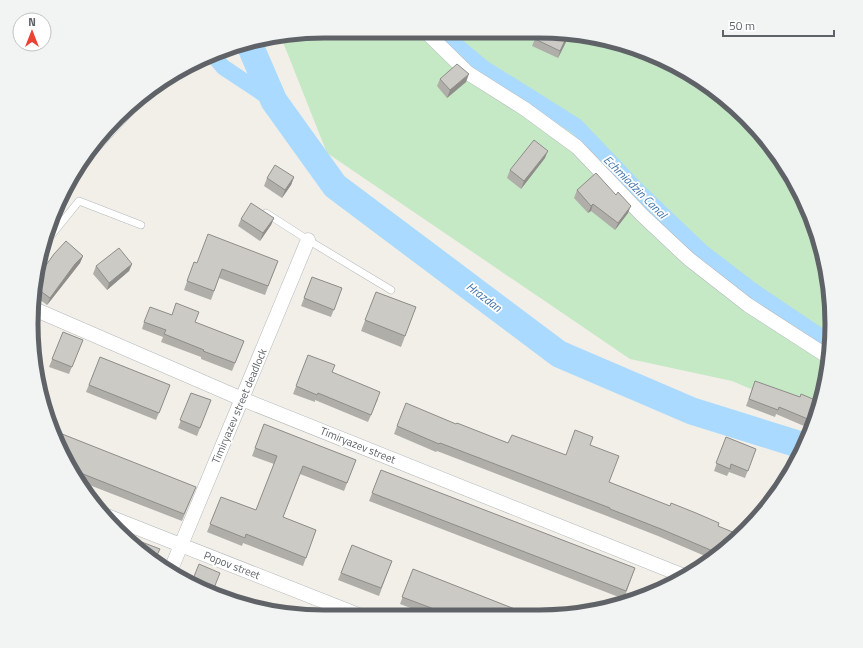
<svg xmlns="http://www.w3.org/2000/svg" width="863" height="648" font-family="'Titillium Web',sans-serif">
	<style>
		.green { fill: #c5e8c5 }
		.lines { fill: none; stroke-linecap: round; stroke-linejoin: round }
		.canal { stroke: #aadaff; stroke-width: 16 }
		.river { stroke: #aadaff; stroke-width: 27 }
		.lane-casing { stroke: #b5b8bc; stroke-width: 8 }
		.street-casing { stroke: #b5b8bc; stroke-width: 15 }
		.lane { stroke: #fff; stroke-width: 7 }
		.street { stroke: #fff; stroke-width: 14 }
		.wall { fill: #afaea9 }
		.shaded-wall { fill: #8f8d8a }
		.building { fill: #cccac5; stroke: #8f8d8a }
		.labels { text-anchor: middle; stroke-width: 3.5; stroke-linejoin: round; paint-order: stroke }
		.street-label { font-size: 11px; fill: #5f6368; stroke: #fff }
		.water-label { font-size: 12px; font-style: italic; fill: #4174aa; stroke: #fff }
		.rim { fill: none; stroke: #5f6368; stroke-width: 5 }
	</style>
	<rect width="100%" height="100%" fill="#f1efe8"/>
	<!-- green -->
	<path class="green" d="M324 31 558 32 615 41 702 81 772 146 802 195 822 248 831 305 829 362 817 417 732 381 630 359 327 153 281 37Z"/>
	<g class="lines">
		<!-- canal -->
		<path class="canal" d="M439 31 482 67 576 126 636 189 702 252 753 291 830 343
			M213 55 223 67 274 101"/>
		<!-- river -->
		<path class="river" d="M248 41 274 101 335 186 559 354 692 411 804 446"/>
		<!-- lane casing -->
		<g class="lane-casing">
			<path id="lane" d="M90 155 146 95
				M266 213 308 240 391 290
				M45 243 79 201 141 225"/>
		</g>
		<!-- street casing -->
		<g class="street-casing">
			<path id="street" d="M425 31 468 73 525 109 577 147 642 215 689 259 748 305 830 358
				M34 309 242 399 684 576
				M102 514 361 616
				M170 572 181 545 308 240"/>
		</g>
		<!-- lane -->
		<use href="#lane" class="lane"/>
		<!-- street -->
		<use href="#street" class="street"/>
	</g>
	<!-- wall -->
	<path class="wall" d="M535 39 566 42 558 58 532 46Z
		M440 79 466 82 447 98 437 86Z
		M545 158 521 189 507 178 510 170Z
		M294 177 291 185 282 198 264 186 267 178Z
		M577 190 616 195 628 213 615 230 591 211 588 213 574 198Z
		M274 218 271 225 260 241 238 226 241 219Z
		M83 256 80 263 73 272 47 305 35 296 36 279Z
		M278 261 265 295 219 278 211 300 184 290 194 262 197 263Z
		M132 264 129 271 107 290 93 274 96 266Z
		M312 277 342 288 331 317 301 306Z
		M376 292 416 307 401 347 361 331Z
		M172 315 195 322 244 341 232 371 201 359V357L161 342 163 337 142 329 144 322Z
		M63 332 83 340 69 374 49 367Z
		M308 355 332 372 378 399 368 422 315 400V402L293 394Z
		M100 357 170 385 156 420 86 392Z
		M755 381 800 397 816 418 811 429 776 414 775 417 746 406Z
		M191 393 211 400 197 436 178 428Z
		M264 424 356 460 344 491 300 474 283 517 316 530 303 566 243 543 242 546 207 532 221 497 256 510 274 464 252 456Z
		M456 424 508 443 566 455 590 445 609 482 740 535 717 557 712 559 658 536 607 516 437 451 436 452 394 434 397 426Z
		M53 436 196 487 182 521 79 481Z
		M726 437 756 449 745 478 729 472 727 476 714 471Z
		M381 470 635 568 624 599 369 501Z
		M352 545 392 561 379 596 338 580Z
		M413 569 530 615H429L400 604Z"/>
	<!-- shaded-wall -->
	<path class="shaded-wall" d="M568 34 566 42 558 58 560 51Z
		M469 74 466 82 447 98 450 90Z
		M548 151 545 158 521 189 524 181Z
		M294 177 291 185 282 198 285 190Z
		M593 204 591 211 588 213 591 206Z
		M631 206 628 213 615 230 618 223Z
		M274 218 271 225 260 241 263 233Z
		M83 256 80 263 73 272 47 305 50 298 75 264Z
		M132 264 129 271 107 290 109 283Z"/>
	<!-- building -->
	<path class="building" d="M539 32H558L565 33 568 34 560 51 535 39Z
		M457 64 469 74 450 90 440 79Z
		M534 140 548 151 524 181 510 170Z
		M275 165 294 177 285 190 267 178Z
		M596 173 616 195 618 192 631 206 618 223 593 204 591 206 577 190Z
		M251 203 274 218 263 233 241 219Z
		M208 234 278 261 268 286 222 269 214 291 187 281 194 262 197 263Z
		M66 241 83 256 75 264 50 298 35 287 36 279 54 254Z
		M119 248 132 264 109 283 96 266Z
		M312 277 342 288 334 310 304 298Z
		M376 292 416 307 405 336 365 320Z
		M176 303 199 312 195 322 244 341 235 363 203 351 204 350 164 334 166 330 144 322 150 307 172 315Z
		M63 332 83 340 72 367 52 359Z
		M308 355 335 365 332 372 380 392 371 415 318 393 317 395 296 386Z
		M100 357 170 385 159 413 89 385Z
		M755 381 800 397 801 394 820 402 815 422 779 407 778 410 749 399Z
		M191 393 211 400 200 428 180 420Z
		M406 403 456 424 457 423 508 443 512 435 566 455 575 430 593 437 590 445 619 456 609 482 670 506 671 503 696 513 719 523 718 526 740 535 720 554 661 529 610 509V508L440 443 439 444 397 426Z
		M264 424 356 460 347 483 303 466 283 517 316 530 306 558 246 534 245 538 210 524 221 497 256 510 277 456 255 448Z
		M52 430 196 487 184 514 73 470 53 436Z
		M726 437 756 449 748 471 731 464 730 469 716 463Z
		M381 470 635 568 626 591 372 493Z
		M768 500 771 501 764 510Z
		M121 534 160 549 154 561 131 544Z
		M352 545 392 561 381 588 341 573Z
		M199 564 220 573 212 593 191 584Z
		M413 569 530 615H450L402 597Z
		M664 579 672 583 659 590Z
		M326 611 338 616H324Z"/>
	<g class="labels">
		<!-- street labels -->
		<g class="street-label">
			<text transform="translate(239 406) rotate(-67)" y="4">Timiryazev street deadlock</text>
			<text transform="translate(358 445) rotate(22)" y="4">Timiryazev street</text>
			<text transform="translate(232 565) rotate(21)" y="4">Popov street</text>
		</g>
		<!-- water labels -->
		<g class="water-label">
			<text transform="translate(635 187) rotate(45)" y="4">Echmiadzin Canal</text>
			<text transform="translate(484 297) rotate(37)" y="4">Hrazdan</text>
		</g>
	</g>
	<!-- crop -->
	<path d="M0 0H863V648H0ZM324 38H539A286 286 0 0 1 825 324V324A286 286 0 0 1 539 610H324A286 286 0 0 1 38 324V324A286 286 0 0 1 324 38Z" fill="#f2f3f3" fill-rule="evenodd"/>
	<path class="rim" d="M324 38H539A286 286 0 0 1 825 324V324A286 286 0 0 1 539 610H324A286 286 0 0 1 38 324V324A286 286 0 0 1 324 38Z"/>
	<!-- north arrow -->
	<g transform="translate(32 32)"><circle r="19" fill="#ffffff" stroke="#bfc1c3"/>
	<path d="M0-3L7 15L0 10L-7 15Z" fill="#ea4335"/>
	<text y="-6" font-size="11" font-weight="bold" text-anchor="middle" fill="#5f6368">N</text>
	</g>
	<!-- scale -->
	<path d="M723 30v6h111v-6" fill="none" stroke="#5f6368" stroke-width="2"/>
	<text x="729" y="30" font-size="12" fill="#5f6368" stroke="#ffffff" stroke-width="3" paint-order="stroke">50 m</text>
</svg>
